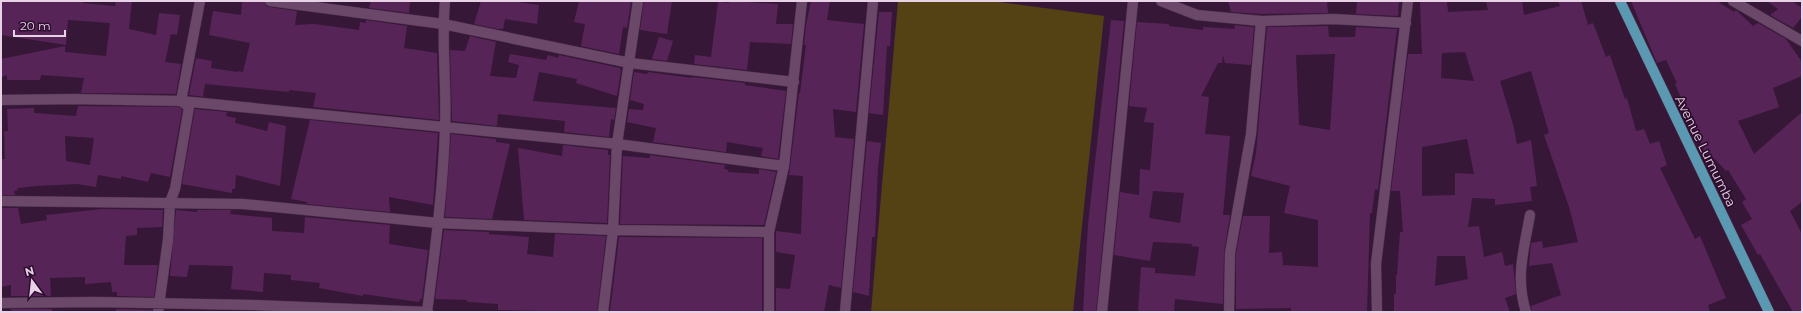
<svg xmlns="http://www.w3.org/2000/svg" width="1803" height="313" font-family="Montserrat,sans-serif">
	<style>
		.green { fill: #544215 }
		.building { fill: #572458; fill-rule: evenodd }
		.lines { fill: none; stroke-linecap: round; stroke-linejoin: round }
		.minor-casing { stroke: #4d334e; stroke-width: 11 }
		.major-casing { stroke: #4d334e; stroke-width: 11 }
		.minor { stroke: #6b476a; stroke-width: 10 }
		.major { stroke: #5a99b1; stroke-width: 10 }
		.labels { text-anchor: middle; stroke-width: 3.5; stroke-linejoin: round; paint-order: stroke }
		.street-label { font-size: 13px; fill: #e7d2e6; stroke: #2c0d2d }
	</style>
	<rect width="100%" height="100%" fill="#371737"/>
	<!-- green -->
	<path class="green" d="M898 1H991L1104 16 1073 312H871Z"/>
	<!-- building -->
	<path class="building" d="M3 1H83V3L115 6 116 1H132L129 29 156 35 159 13 180 15 177 35 171 34 165 62 181 64 176 94 81 93 84 78 41 75 40 80H7V75L1 77V59L65 46V52L106 56 110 23 68 20 66 45 1 35V6H2Z
		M242 1H264L266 6 269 7 297 11 295 25 314 24 359 30 360 22 366 23V20L407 26 404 48 437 53 439 120 313 107 316 93 289 90V92L205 84 203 96 205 97 189 95 196 58 212 61 211 68 237 72V71L243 72 250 43 209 35 213 11 241 15Z
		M371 1H410L409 13 369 8Z
		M481 1H510L539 5 537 24 505 19 503 29H498L474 24Z
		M579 1H631L627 28 623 27 619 54 581 46 585 24 574 22Z
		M644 1H672L667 34 640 30Z
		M729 1 778 4 776 24H793L791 44 750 42 747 70 694 64 695 55 711 57 718 2 729 3Z
		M811 1H830L827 20 864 24 856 112 833 109 835 137 854 139 841 288 829 285 824 312H776V288L790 289 795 255 776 252V231L801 234 803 176 789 175 799 93H800L806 45H804L806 25Z
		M1228 1H1327L1328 13 1261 14 1231 12Z
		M1399 1 1398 16 1356 14 1357 2Z
		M1420 1H1447L1448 12 1488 10 1486 1H1522L1524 15 1560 6 1558 1H1581L1588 25 1593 23 1606 57 1610 55 1625 99 1627 98 1636 131 1644 129 1650 144 1659 141 1667 165 1660 168 1695 239 1700 236 1726 298 1708 305 1710 312H1532L1531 306 1561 295 1552 263 1529 266 1531 243 1542 241 1543 248 1578 242 1569 207 1544 135 1549 133 1531 71 1500 81 1513 124 1517 144 1531 140 1537 186 1530 187 1532 201 1495 205V199L1472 198 1468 227 1479 226 1484 257 1502 252 1505 266 1513 264 1516 294 1505 298 1510 312H1394V294H1396V275H1397L1400 232H1403L1400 191H1391L1408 54H1422ZM1465 52 1474 81 1441 78 1442 53ZM1467 139 1474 174 1455 173V195L1422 196V147ZM1437 256H1465L1468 279 1435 286Z
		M1631 1H1717L1734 12 1736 10 1753 26 1758 23 1786 39 1802 62V76L1773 88 1779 107 1738 121 1754 154 1802 112V202L1790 211 1802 234V312H1793L1760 254 1758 255 1741 225 1752 219 1742 202 1746 199 1728 170 1726 171 1715 159 1709 162 1675 84 1677 83 1666 60 1657 63Z
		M1767 1H1792L1802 8V17L1793 28 1770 15 1778 9Z
		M879 12H892L890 46H887L883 115 869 113Z
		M1111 20 1124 21 1096 312H1083L1088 224Z
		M1137 22 1169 24V26L1203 30V27L1235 29 1234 25 1254 27 1251 65 1225 63 1223 55 1222 63H1218L1201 96 1209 97 1205 134 1230 136 1223 215H1230L1224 253 1223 304 1175 299 1174 312H1138L1141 267 1155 268V273L1195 276 1199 247 1192 246V244L1153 242 1150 261 1114 255 1120 192 1139 195 1140 169 1150 170 1154 123 1144 122 1147 108 1129 106ZM1153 191 1184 193 1180 223 1149 218Z
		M1328 26 1329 37H1355L1356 27 1397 29 1378 190 1375 189 1372 213H1370L1367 312H1291V308L1236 309V254L1243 216H1270L1269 253 1282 252 1283 265 1318 267V220L1284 213 1290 186 1251 176 1256 153 1267 27ZM1335 54 1330 130 1299 125 1296 55Z
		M470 36 496 42 490 76 516 78 519 65 508 62 510 54 546 60 548 55 558 58 559 55 620 68V70H621L617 96 576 83 577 79 539 72 533 101 616 108 614 120 611 119 609 137 564 132 565 121 498 114 497 126 452 121 450 50 465 51Z
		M659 37 673 41 667 61 652 59Z
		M634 72 647 74 648 72 692 78V77L745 83V85L786 91 778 159 761 156 763 148 727 142 726 152 653 142 656 128 627 122 629 109 643 110 644 104 630 100Z
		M78 106 179 107 182 110 170 177 151 173 148 182 121 176V179L98 175 96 187 77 184 37 186 17 188 18 190 14 191 15 195H1V159H5L4 131H8L7 109 34 108V113L76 116ZM65 136 94 138 90 165 66 161Z
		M195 109 227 112 226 116 236 118 235 123 267 131 269 122 286 126 280 186 236 175 235 189H232V193L182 184Z
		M310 120 438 133 433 205 389 197 390 212 307 204V202L291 199Z
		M451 134 496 139V142L510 144 492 219 445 217Z
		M867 141 881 143 878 167 875 237H872L869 296 853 292Z
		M563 145 608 150V155H610L607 223 524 220 518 148 562 156Z
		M650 155 725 165 724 169 728 170V172L759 174V169L776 172 764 225 620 224 623 156 650 158Z
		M1 208H18L21 224 47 220 46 215 102 209 163 210 162 227 137 228V235L126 236 124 265H158L154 297 117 296V292H112L111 282 85 284V277L50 278 51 296H11V285L1 287Z
		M176 210 197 212V210H231L230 214 272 218V231L304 233 305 217 390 225 389 244 428 250 422 299H420L419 302 363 294V296L319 288 320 283 291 280V275L264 273 263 292 231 289 233 266 189 265 187 277 170 276Z
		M444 230 489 232V234L529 237 527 254 553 257 555 234 606 236 597 312 498 310V304L467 302V300L435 299Z
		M619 237 762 238V312H610Z
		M11 309H52V312H11Z
		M116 309 152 310V312H116Z"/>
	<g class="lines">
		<!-- minor casing -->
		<g class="minor-casing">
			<path id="minor" d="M270 1 443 24 630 63 794 82
				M1161 1 1197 15 1261 21 1333 19 1406 23
				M1733 1 1802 41
				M1 100 73 99 181 101 617 144 784 166
				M1 201 243 204 438 223 613 230 769 232
				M1 303 96 302 253 305 428 312
				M158 312 168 240 170 202 175 189 189 107 181 101 200 1
				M427 312C435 251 443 190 445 128 447 86 441 43 445 1
				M603 312 613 230 617 144 638 1
				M769 312V232L784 166 802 1
				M845 312 873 1
				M1102 312 1133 1
				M1229 312 1230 253 1251 134 1261 21
				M1377 312 1376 264 1408 1
				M1526 312C1515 278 1524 249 1530 215"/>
		</g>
		<!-- major casing -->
		<g class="major-casing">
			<path id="major" d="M1620 1 1769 312"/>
		</g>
		<!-- minor -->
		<use href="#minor" class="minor"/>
		<!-- major -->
		<use href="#major" class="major"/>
	</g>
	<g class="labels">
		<!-- street labels -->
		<g class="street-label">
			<text transform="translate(1706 151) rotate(64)" y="5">Avenue Lumumba</text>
		</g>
	</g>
	<!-- border -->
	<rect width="1803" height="313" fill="none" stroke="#e7d2e6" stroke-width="4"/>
	<!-- north arrow -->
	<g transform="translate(32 281) rotate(345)" stroke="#2c0d2d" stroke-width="3" paint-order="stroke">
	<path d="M0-3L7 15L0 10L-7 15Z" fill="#e7d2e6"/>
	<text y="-6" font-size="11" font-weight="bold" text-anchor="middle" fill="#e7d2e6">N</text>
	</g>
	<!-- scale -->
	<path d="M14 30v6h51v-6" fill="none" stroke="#e7d2e6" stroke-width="2"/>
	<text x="20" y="30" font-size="12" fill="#e7d2e6" stroke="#2c0d2d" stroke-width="3" paint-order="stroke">20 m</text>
</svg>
